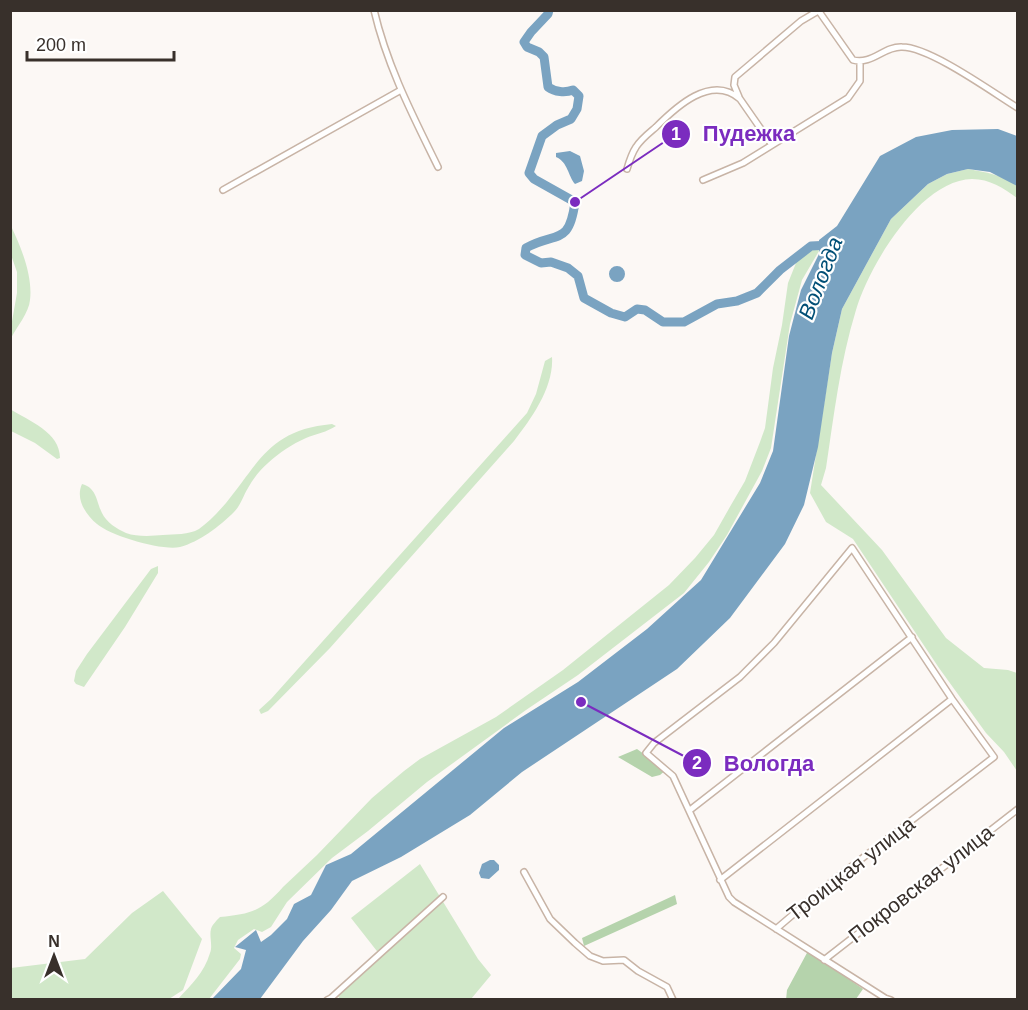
<svg xmlns="http://www.w3.org/2000/svg" width="1028" height="1010" font-family="Helvetica,sans-serif">
	<style>
		.green { fill: #d1e8c9 }
		.forest { fill: #b5d3ac }
		.water { fill: #7aa3c1 }
		.lines { fill: none; stroke-linecap: round; stroke-linejoin: round }
		.river { stroke: #7aa3c1; stroke-width: 9 }
		.minor-casing { stroke: #c8b4a6; stroke-width: 8 }
		.minor { stroke: #fff; stroke-width: 5 }
		.labels { text-anchor: middle; stroke-width: 4.5; stroke-linejoin: round; paint-order: stroke }
		.street-label { font-size: 21px; fill: #38302b; stroke: #fff }
		.water-label { font-size: 22px; font-style: italic; fill: #014f76; stroke: #fff }
		.leader { fill: none; stroke: #7b2cbf; stroke-width: 2 }
		.callout-dot { fill: #7b2cbf; stroke: #fff; stroke-width: 2 }
		.mark-label { font-size: 18px; text-anchor: middle; font-weight: bold; fill: #fff }
		.callout-label { font-size: 22px; text-anchor: middle; font-weight: bold; fill: #7b2cbf; stroke: #fff; stroke-width: 4.5; stroke-linejoin: round; paint-order: stroke }
	</style>
	<rect width="100%" height="100%" fill="#fcf8f5"/>
	<!-- green -->
	<path class="green" d="M968 169C986 172 1002 175 1017 186V198C1003 188 990 179 972 179 920 180 869 266 856 310 840 362 834 415 826 468L821 485 882 550 946 638 984 668 1008 670 1017 673V771L1004 752 986 733 939 668 853 539 826 522 810 493 832 353 842 309 891 219 928 184 947 174Z
		M11 226C21 247 33 276 30 300 29 312 17 327 11 338V327L17 293V272L11 255Z
		M816 246 819 251 802 280 790 324 771 448 762 471 727 535 709 562 684 593 578 675 526 710 427 782 368 831 332 858 287 902 271 927 262 932 254 929 238 940 234 948 241 954 240 959 209 999H178C191 985 204 973 210 953 213 946 209 936 211 929 212 925 217 920 220 917 251 914 262 911 283 887L317 855 372 798 404 771 420 759 496 717 563 670 669 585 695 558 714 535 731 505 745 481 760 442 765 428 773 368 782 325 788 283 798 258 812 247Z
		M552 357C554 387 532 418 514 441L330 648 268 711 261 714 259 710 271 699 527 413 536 394 545 361Z
		M10 409C29 421 60 432 60 458L57 459 35 443 11 431Z
		M332 424 336 426C327 432 316 434 306 438 292 444 279 453 268 463 260 470 253 479 248 488 243 496 241 505 234 512 220 526 199 542 180 547 162 551 111 536 97 524 86 515 75 499 82 484 97 488 96 501 102 513 106 522 117 529 126 533 137 537 152 536 163 535 174 534 189 535 199 529 209 522 218 512 226 503 260 461 270 430 332 424Z
		M158 566V573L125 627 84 687 76 684 74 681 76 671 87 654 151 569Z
		M420 864 478 959 491 975 471 999 340 1000 338 996 380 955 351 918Z
		M163 891 202 939 183 990 169 999H11V968L85 959 132 913Z"/>
	<!-- forest -->
	<path class="forest" d="M637 749 666 770 660 775 652 777 618 757Z
		M675 895 677 904 584 946 582 938Z
		M808 951 863 989 856 999 786 1000 787 990Z"/>
	<!-- water -->
	<path class="water" d="M998 129 1017 136V186L990 172 968 169 947 174 928 184 891 219 842 309 832 353 818 447 804 505 785 544 730 618 677 669 522 772 470 815 401 857 352 881 331 910 303 941 260 999H212L241 969 246 950 235 947 256 930 261 942 271 935 287 919 294 904 311 895 326 865 351 854 504 728 578 682 647 629 701 580 760 483 773 451 789 336 801 290 819 254V240L837 226 880 156 916 137 952 130Z
		M570 151 580 156 584 171 582 181 575 184C568 176 568 162 556 157V153Z
		M609 274a8 8 0 1 1 16 0a8 8 0 1 1-16 0Z
		M490 860H494L499 865V870L489 879 481 878 479 873 482 864Z"/>
	<g class="lines">
		<!-- river -->
		<path class="river" d="M549 10 548 14 531 32 524 42 527 47 539 52 544 57 548 87C555 92 565 93 573 90L579 96 577 109 571 119 557 125 542 136 529 173 534 179 575 202C569 247 556 231 526 248L525 255 541 263 551 262 568 268 578 276 584 298 611 313 625 317 637 309 645 310 663 322H684L717 304 737 301 757 293 780 270 811 246 831 245"/>
		<!-- minor casing -->
		<g class="minor-casing">
			<path id="minor" d="M374 10C387 66 413 116 438 167
				M818 10 853 60C872 65 884 46 902 47 930 47 992 92 1018 108
				M739 97 734 85 735 77 801 21 818 11
				M627 169C629 162 632 153 636 147 641 139 649 133 656 127 676 107 711 74 740 99L772 145
				M703 180 743 163 848 98 860 81V62
				M223 190 401 90
				M690 810 912 637
				M524 872 550 919 575 943 590 956 603 961 624 960 638 971 667 987 673 1000
				M720 880 952 699
				M776 929 830 883 994 757 952 699 852 548 774 643 740 677 654 743 646 753 673 776 729 897 734 902 885 998 891 1000
				M824 960 1018 809
				M327 1000 331 998 443 897"/>
		</g>
		<!-- minor -->
		<use href="#minor" class="minor"/>
	</g>
	<g class="labels">
		<!-- street labels -->
		<g class="street-label">
			<text transform="translate(851 869) rotate(-38)" y="7">Троицкая улица</text>
			<text transform="translate(921 884) rotate(-38)" y="7">Покровская улица</text>
		</g>
		<!-- water labels -->
		<g class="water-label">
			<text transform="translate(820 278) rotate(-69)" y="8">Вологда</text>
		</g>
	</g>
	<!-- callouts -->
	<path class="leader" d="M575 202L676 134M581 702L697 763"/>
	<g class="callout-dot">
		<circle cx="575" cy="202" r="6"/>
		<circle cx="581" cy="702" r="6"/>
		<circle cx="676" cy="134" r="15"/>
		<circle cx="697" cy="763" r="15"/>
	</g>
	<g class="mark-label">
		<text x="676" y="140">1</text>
		<text x="697" y="769">2</text>
	</g>
	<g class="callout-label">
		<text x="749" y="141">Пудежка</text>
		<text x="769" y="771">Вологда</text>
	</g>
	<!-- border -->
	<rect width="1028" height="1010" fill="none" stroke="#38302b" stroke-width="24"/>
	<!-- north arrow -->
	<g transform="translate(54 956)" stroke="#ffffff" stroke-width="4.5" paint-order="stroke">
	<path d="M0-4.5L10 22L0 15L-10 22Z" fill="#38302b"/>
	<text y="-9" font-size="16" font-weight="bold" text-anchor="middle" fill="#38302b">N</text>
	</g>
	<!-- scale -->
	<path d="M27 51v9h147v-9" fill="none" stroke="#38302b" stroke-width="3"/>
	<text x="36" y="51" font-size="18" fill="#38302b" stroke="#ffffff" stroke-width="4.5" paint-order="stroke">200 m</text>
</svg>
